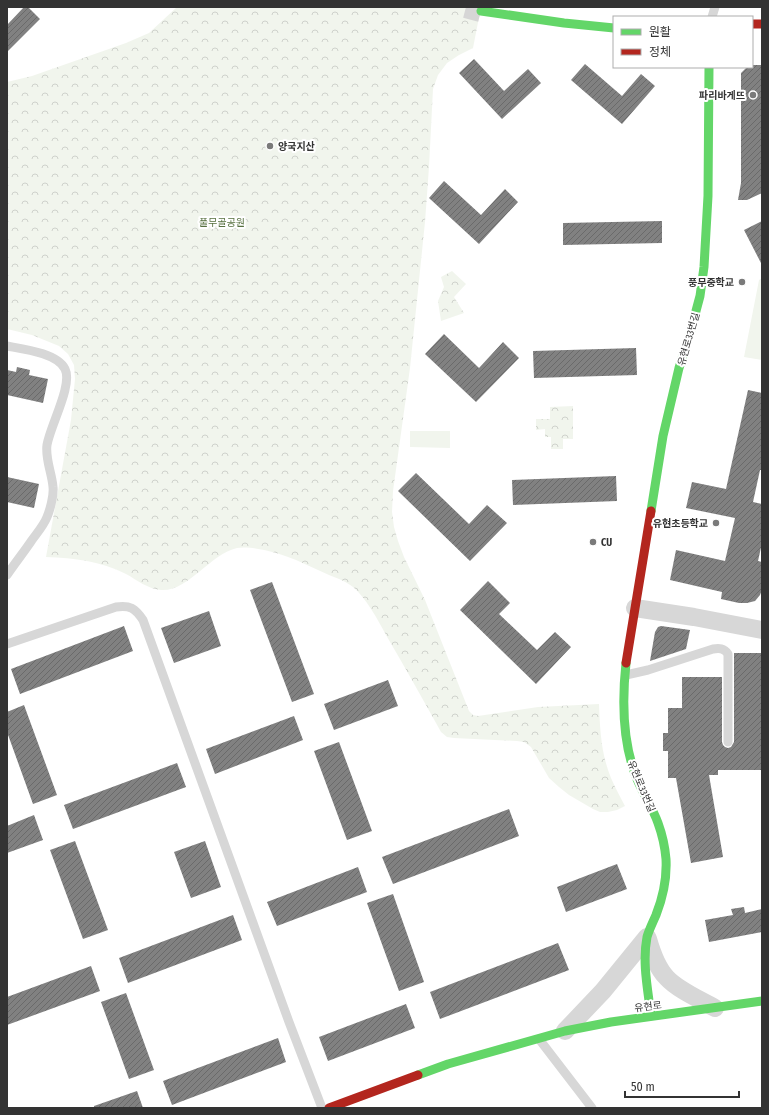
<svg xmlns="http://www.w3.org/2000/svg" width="769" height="1115" font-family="'Fira Sans Condensed','Noto Sans KR',sans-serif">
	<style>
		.grass { fill: #f1f5ed }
		.forest { fill: url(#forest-crowns) }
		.building { fill: url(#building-hatch) }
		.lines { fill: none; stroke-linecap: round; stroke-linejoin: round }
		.secondary-tunnel { stroke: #d6d6d6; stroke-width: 22; stroke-dasharray: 22 11; stroke-linecap: butt }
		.lane { stroke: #d7d7d7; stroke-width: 9 }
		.street { stroke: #d7d7d7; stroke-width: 18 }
		.fast { stroke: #63d668; stroke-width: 9 }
		.jam { stroke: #b3261e; stroke-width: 9 }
		.poi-dot { fill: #7a7a7a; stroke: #fff; stroke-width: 1.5 }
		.labels { text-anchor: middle; stroke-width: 4; stroke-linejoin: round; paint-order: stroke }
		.poi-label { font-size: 10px; font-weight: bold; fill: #333; stroke: #fff; text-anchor: end }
		.park-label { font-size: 10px; fill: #56703f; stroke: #fff }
		.street-label { font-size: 10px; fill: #333; stroke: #fff }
	</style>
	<defs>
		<pattern id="forest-crowns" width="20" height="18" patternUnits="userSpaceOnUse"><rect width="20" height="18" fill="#f1f5ed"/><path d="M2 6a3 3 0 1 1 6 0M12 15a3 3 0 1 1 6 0" fill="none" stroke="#cfd2cc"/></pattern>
		<pattern id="building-hatch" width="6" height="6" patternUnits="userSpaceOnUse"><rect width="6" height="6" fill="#818181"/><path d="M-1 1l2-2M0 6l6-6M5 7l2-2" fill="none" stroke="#6a6a6a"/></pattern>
	</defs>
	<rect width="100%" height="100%" fill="#fff"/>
	<!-- grass -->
	<path class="grass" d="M762 278V360L744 357 759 280Z
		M410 431H450V448L410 447Z"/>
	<!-- forest -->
	<path class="forest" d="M177 7H481L473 48 459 55 447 63 438 75 433 89 429 167 425 222 410 368 393 491 392 512 394 527 398 541 404 557 425 600 469 711 473 715 478 716 538 707 599 704C600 729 601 754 611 778 615 787 620 797 625 806L617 810 608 812H600L593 809 569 795 559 787 549 778 531 747 524 742 517 741 454 738 447 737 441 732C423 700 405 667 386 635 378 620 366 598 353 587 347 582 337 578 329 575 318 570 307 565 296 560 282 554 252 545 237 548 210 554 188 592 161 590 148 589 137 580 126 574 100 561 75 558 46 557L71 420 75 379 74 365 68 354 59 346 32 335 7 329V82L32 76 126 43 149 33Z
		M452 271 466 284 454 297 464 313 441 321 438 301 444 287 441 277Z
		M573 406V439H563V449H551V437H545V429L536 430V419H550V407Z"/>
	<!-- building -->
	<path class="building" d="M24 7H28L40 19 7 52V25Z
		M474 59 504 91 528 69 541 83 502 119 459 73Z
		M585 64 622 96 641 74 655 86 622 124 571 80Z
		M752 65H762V193L747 200H738L741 183V73L747 67H752Z
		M444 181 481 215 505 189 518 202 479 244 429 198Z
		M662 221V243L563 245V223Z
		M762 221V265L744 230Z
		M444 334 479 368 503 342 519 358 476 402 425 354Z
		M636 348 637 375 534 378 533 351Z
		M17 367 30 370 29 375 48 379 43 403 7 395V370L16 372Z
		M748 390 762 393V470H760L753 502 762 504V543L758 561 762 562V590L760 595 755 601 747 603H739L721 599 722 592 670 580 676 550 725 561 735 518 686 508 692 482 726 489Z
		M416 473 469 524 487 505 507 523 470 561 398 491Z
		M616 476 617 501 513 505 512 480Z
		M7 477 39 484 34 508 7 502Z
		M488 581 510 603 499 614 537 650 555 632 571 647 536 684 460 610Z
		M272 582 314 694 292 702 250 590Z
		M209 611 221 646 174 663 161 628Z
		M124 626 133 651 20 694 11 669Z
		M661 626 690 630 686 649 650 661 655 632 658 627Z
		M734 653H762V770H718V775H709L723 857 691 863 676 778H668V751H663V733H668V708H682V677H722V742L723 745 725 747 728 748 731 747 734 742Z
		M388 680 398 706 334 730 324 704Z
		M24 705 57 795 33 804 7 732V712Z
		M294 716 303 740 215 774 206 749Z
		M339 742 372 831 347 840 314 751Z
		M177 763 186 787 73 829 64 805Z
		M509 809 519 836 393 884 382 857Z
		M34 815 43 840 7 853V826Z
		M75 841 108 930 83 939 50 850Z
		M205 841 221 887 191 898 174 852Z
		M617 864 627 889 566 912 557 887Z
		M358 867 367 892 277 926 267 902Z
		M393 894 424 982 399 991 367 903Z
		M744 907 745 913 762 909V932L709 942 705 920 733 915 731 909Z
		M233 915 242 940 128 983 119 958Z
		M558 943 569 970 440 1019 430 992Z
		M91 966 100 991 7 1025V997Z
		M126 993 154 1070 129 1079 101 1002Z
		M406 1004 415 1028 328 1061 319 1037Z
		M278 1038 286 1062 172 1105 163 1081Z
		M137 1091 143 1108H94V1106Z"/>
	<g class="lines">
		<!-- secondary-tunnel -->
		<path class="secondary-tunnel" d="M466 7 481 11"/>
		<!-- lane -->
		<path class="lane" d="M712 17 715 7
			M7 346C23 349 57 353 65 369 73 385 50 426 47 445 45 459 52 473 53 487 54 495 50 510 47 517 44 525 37 533 32 540 24 552 15 563 7 575
			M7 644 116 607C130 605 135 608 143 620L289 1022 322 1108
			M626 675 648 670 713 649C719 648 724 648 728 654V742
			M539 1039 592 1108"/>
		<!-- street -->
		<path class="street" d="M635 608 694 617 762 630
			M648 939C652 953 657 968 667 978 678 990 701 1000 715 1008
			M565 1031 603 991 647 937"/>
		<!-- fast -->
		<path class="fast" d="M481 11 564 23 614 28
			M651 511 663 436 679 368 689 337 700 296 704 267 708 196 709 67
			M626 663C622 700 622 738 635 774 641 791 652 806 658 823 662 834 665 847 666 859 667 878 663 897 656 915 653 922 649 930 647 937 642 963 648 990 651 1016
			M418 1075 448 1064 565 1031 611 1022 762 1001"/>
		<!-- jam -->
		<path class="jam" d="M752 24H762
			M626 663 651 511
			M329 1108 418 1075"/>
	</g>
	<!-- markers -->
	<g class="poi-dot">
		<circle cx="753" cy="95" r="4"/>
		<circle cx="270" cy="146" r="4"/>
		<circle cx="742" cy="282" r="4"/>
		<circle cx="716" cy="523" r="4"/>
		<circle cx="593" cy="542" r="4"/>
	</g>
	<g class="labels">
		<!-- poi labels -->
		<g class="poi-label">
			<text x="745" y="99">파리바게뜨</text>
			<text x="278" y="150" text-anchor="start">양국지산</text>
			<text x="734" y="286">풍무중학교</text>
			<text x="708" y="527">유현초등학교</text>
			<text x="601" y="546" text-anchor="start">CU</text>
		</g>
		<!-- park labels -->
		<g class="park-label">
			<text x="222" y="226">풀무골공원</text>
		</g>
		<!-- street labels -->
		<g class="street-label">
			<text transform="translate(688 339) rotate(-74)" y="4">유현로33번길</text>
			<text transform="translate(642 786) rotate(67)" y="4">유현로33번길</text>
			<text transform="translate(648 1006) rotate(-7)" y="4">유현로</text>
		</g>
	</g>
	<!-- border -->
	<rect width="769" height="1115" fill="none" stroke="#333333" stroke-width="16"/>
	<!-- legend -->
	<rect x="613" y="16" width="140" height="52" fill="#ffffff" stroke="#adadad"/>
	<rect x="621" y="29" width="20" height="6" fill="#63d668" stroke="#adadad"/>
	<text x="649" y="36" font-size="12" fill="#333333">원활</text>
	<rect x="621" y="49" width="20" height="6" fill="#b3261e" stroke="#adadad"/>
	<text x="649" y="56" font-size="12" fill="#333333">정체</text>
	<!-- scale -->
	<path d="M625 1091v6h114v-6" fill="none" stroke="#333333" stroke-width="2"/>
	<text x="631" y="1091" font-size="12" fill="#333333" stroke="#ffffff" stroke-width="3" paint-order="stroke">50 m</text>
</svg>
